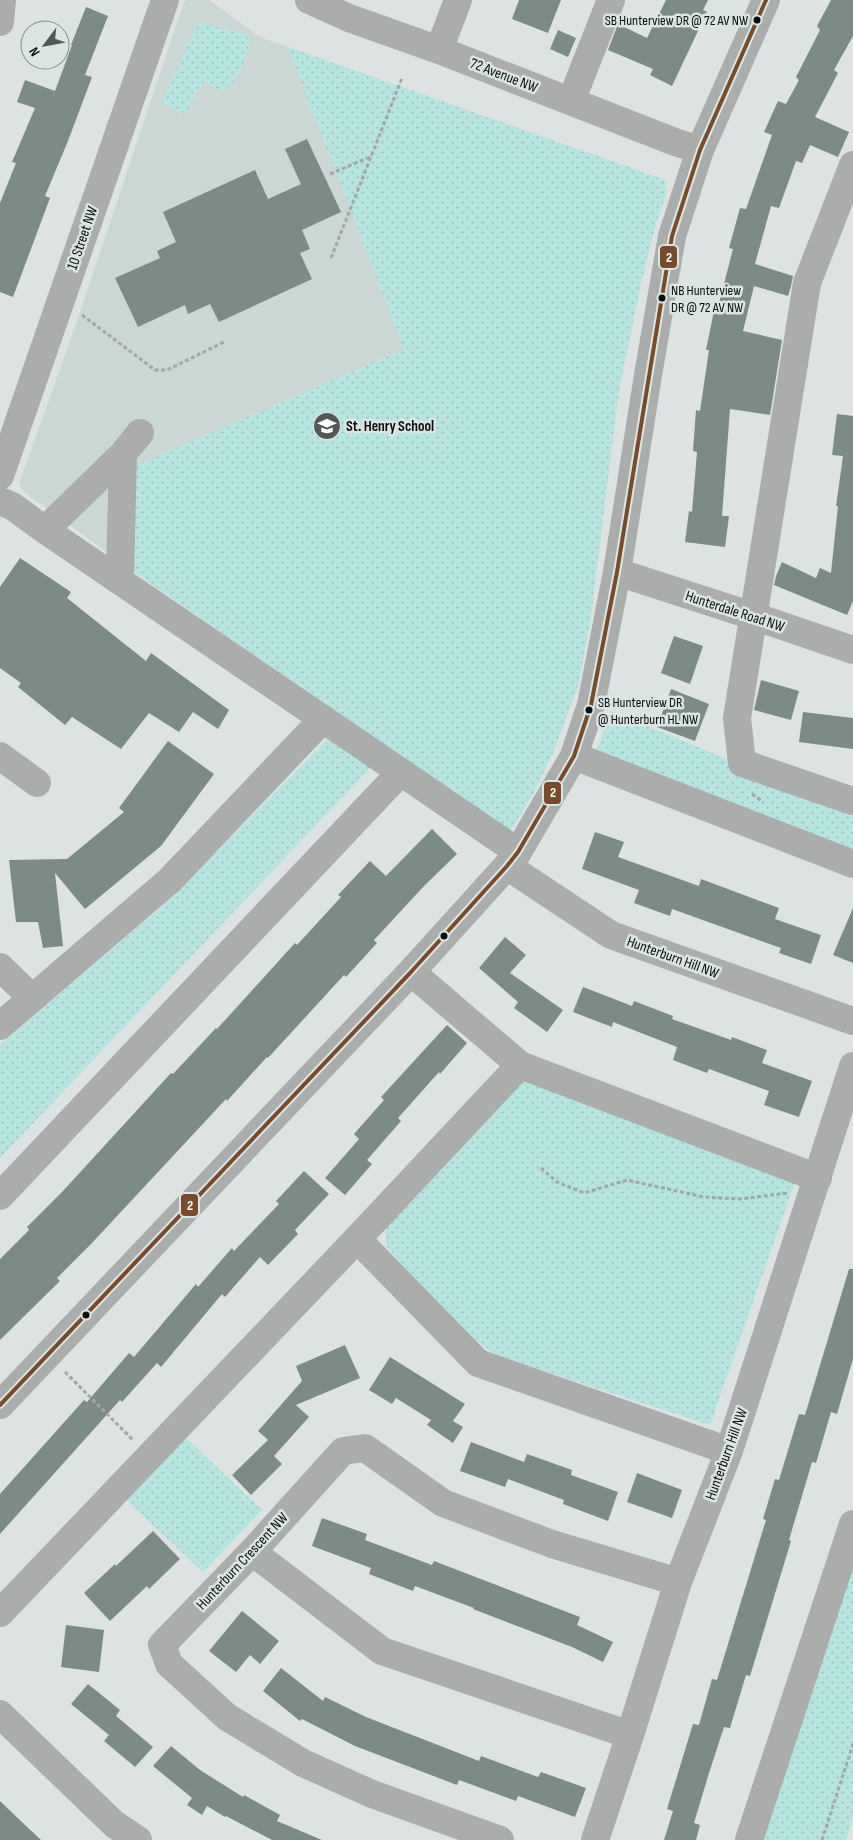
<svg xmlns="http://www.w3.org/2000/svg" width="853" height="1840" font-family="'Sofia Sans Condensed',sans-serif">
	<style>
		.built { fill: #cad7d5 }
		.park { fill: url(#park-dots) }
		.building { fill: #7c8a88 }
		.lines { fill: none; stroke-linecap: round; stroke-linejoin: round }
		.path { stroke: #a3a7a6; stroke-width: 3; stroke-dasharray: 4 2.5; stroke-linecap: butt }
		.minor { stroke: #aaadac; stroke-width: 28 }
		.bus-1-casing { stroke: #dbe5e3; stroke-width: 8 }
		.bus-1 { stroke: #7a4b2a; stroke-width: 4 }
		.bus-dot { fill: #090c0c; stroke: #dbe5e3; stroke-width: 2 }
		.labels { text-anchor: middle; stroke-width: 5; stroke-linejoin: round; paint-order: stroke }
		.bus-label { font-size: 14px; fill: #090c0c; stroke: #dbe5e3; text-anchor: start }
		.street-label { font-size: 15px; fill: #090c0c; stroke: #dbe5e3 }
		.poi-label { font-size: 15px; font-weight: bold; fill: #090c0c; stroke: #dbe5e3; text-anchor: start }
		.line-badge { stroke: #dbe5e3; stroke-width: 2 }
		.badge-label { font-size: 14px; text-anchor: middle; font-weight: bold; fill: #fff }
	</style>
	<defs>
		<pattern id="park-dots" width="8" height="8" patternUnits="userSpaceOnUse" patternTransform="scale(1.25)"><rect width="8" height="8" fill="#b6e5e0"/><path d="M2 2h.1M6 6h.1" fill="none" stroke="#9bc3bf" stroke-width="1.8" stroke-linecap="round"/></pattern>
	</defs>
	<rect width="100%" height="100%" fill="#dde3e2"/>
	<!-- built -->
	<path class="built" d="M187 0H209L260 37 665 180 666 194 656 223 642 278 619 389 590 623 578 686 553 752 534 792 510 831 127 567 24 492 19 484 76 324 184 2Z"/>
	<!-- park -->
	<path class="park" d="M202 23 246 35 249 38 250 42C244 58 240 85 221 91L207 82 202 83 187 111 183 113 163 103V99L197 25Z
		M288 47 665 180 666 194 656 223 642 278 619 389 590 623 578 686 553 752 534 792 510 831 127 567 131 468 404 349Z
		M611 711 853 811V853L596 752Z
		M334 733 374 764 0 1158V1045L162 906Z
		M533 1079 796 1179 710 1425 498 1356 457 1327 386 1246V1226L520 1082Z
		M180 1432 262 1510 203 1572 120 1494Z
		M853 1534V1818L846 1840H753Z"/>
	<!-- building -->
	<path class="building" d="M519 0H561L548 33 512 19Z
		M666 0H708L703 10 707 12 672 86 650 75 653 69 608 50 618 24 647 38Z
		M831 0H853V36L834 70 838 73 815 117 849 132 838 157 810 145 802 163 796 161 779 208 771 206 755 264 793 276 791 286 788 296 754 286 743 331 782 340 770 415 730 409 722 516H729L725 547 685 542 689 511 692 512 697 452 693 451 696 410 700 411 709 350H706L715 306 718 307 733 249 729 248 740 208 746 209 772 135 764 132 778 101 786 104 799 80 796 77 820 30 817 26Z
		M86 7 108 16 85 75 92 77 68 141 45 196 50 198 13 297 0 292V203L16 163 12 162 35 108 17 102 25 80 55 91 72 45H71Z
		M558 30 576 38 568 57 550 49Z
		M307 139 341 212 302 230 310 249 300 253 312 279 219 322 210 304 188 314 185 305 138 327 115 278 160 258 157 251 176 242 163 212 255 170 268 199 301 184 285 149Z
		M837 414 853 416V601L847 615 774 585 776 576 782 562 816 578 820 568 831 573 838 506H836L843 456 832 455Z
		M20 558 71 592 67 598 146 661 151 653 229 710 218 729 193 712 179 732 149 713 121 749 72 717 65 725 18 687 21 683 0 668V587Z
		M674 636 703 646 690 684 661 673Z
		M761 680 799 691 791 720 754 710Z
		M671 689 709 704 695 741 657 727Z
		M803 712 853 718V749L799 742Z
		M168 741 214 774 161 846 85 909 55 873 63 946 43 948 38 922H16L9 860 67 859 124 812 119 808Z
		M432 829 457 854 425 885 374 940 377 943 346 977 344 975 268 1058 267 1057 227 1101 226 1099 92 1243 57 1278 60 1281 0 1340V1259L29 1230 27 1227 63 1191 171 1073 173 1074 216 1028 217 1029 295 943 297 945 341 897 338 895 370 861 386 876Z
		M595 832 624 842 618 857 699 886 701 879 779 908 775 919 821 935 811 964 779 953 781 948 672 909 670 916 634 903 639 890 582 869Z
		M853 908V963L833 955Z
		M505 937 526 955 510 973 563 1010 547 1032 514 1008 518 1002 479 968Z
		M583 987 632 1006 634 1001 673 1016 672 1019 731 1040 732 1037 767 1050 762 1063 812 1081 799 1117 764 1105 769 1091 709 1069 707 1073 673 1060 677 1047 613 1022 612 1027 573 1012Z
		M447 1025 467 1043 440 1074 439 1072 398 1118 401 1121 367 1160 372 1164 345 1195 325 1178 359 1139 354 1134 384 1100 381 1097Z
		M304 1171 329 1194 295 1230 298 1234 268 1265 260 1257 225 1297 222 1294 161 1367 157 1363 122 1402 120 1400 0 1534V1494L84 1400 87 1402 129 1353 134 1357 196 1284 198 1287 232 1248 234 1251 279 1204 276 1201Z
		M849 1269H853V1359L837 1414 831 1412 816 1463 812 1462 789 1540 791 1541 750 1676 746 1675 730 1728 724 1727 709 1773 694 1823 700 1825 696 1840H664L673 1811 667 1809 693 1724 699 1725 712 1679 717 1680 766 1520 763 1519 775 1479 779 1480 799 1414 805 1415Z
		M345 1345 360 1378 296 1405 309 1417 274 1456 282 1464 251 1495 232 1475 268 1440 258 1431 302 1381 296 1366Z
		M390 1357 465 1404 453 1421 463 1427 453 1443 427 1425 431 1420 396 1398 392 1404 369 1390Z
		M471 1442 524 1462 527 1454 572 1470 571 1475 618 1492 608 1521 563 1504 564 1500 508 1479 505 1487 460 1471Z
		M637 1473 682 1490 672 1518 627 1502Z
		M322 1518 367 1534 365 1540 432 1565 434 1561 580 1617 577 1625 613 1642 603 1662 572 1647 473 1609 474 1608 415 1586 413 1591 369 1574 371 1568 312 1546Z
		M153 1531 180 1559 149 1589 147 1586 110 1621 84 1593 115 1564 116 1566Z
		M242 1611 279 1641 260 1664 250 1655 236 1672 209 1651Z
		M66 1625 104 1630 99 1672 61 1667Z
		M281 1668 323 1701 325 1697 366 1717 479 1761 481 1756 538 1777 541 1772 586 1788 575 1817 518 1796 516 1801 459 1780 457 1785 355 1746 302 1719 300 1721 263 1691Z
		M88 1684 120 1710 116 1716 153 1747 135 1767 104 1741 109 1735 71 1704Z
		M171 1746 200 1770 243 1797 244 1795 280 1815 277 1821 322 1840H272L226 1816 225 1817 207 1806 202 1815 187 1805 192 1798 153 1766Z
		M0 1801 24 1824 41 1840H0Z"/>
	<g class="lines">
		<!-- path -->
		<path class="path" d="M330 174 372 156
			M331 258 402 78
			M82 315 155 370H167L224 342
			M752 794 763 802
			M541 1168 557 1182 584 1193 627 1180 704 1197 740 1199 788 1193
			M65 1372 133 1440
			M822 1840 853 1744"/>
		<!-- minor -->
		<path class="minor" d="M309 0 349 18 439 50 675 142 700 150
			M0 22 2 0
			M439 50 458 0
			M571 101 611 0
			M853 165 807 283 737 718 742 763 853 801
			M0 476 165 0
			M0 501 12 506 45 530 323 719 170 880 0 1026
			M45 530 123 454 140 433
			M617 572 753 616 853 650
			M120 579 123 454
			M323 719 518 852
			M0 756 37 783
			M574 756 853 864
			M507 866 611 935 853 1021
			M0 967 32 998
			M411 972 520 1065 818 1178
			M0 1196 401 772
			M357 1239 478 1363 729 1451
			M0 1405 411 972 507 866 518 852 574 756 591 705 617 572 648 375 672 236 700 150 766 0
			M252 1552 382 1651 630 1735
			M0 1613 357 1239 520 1065
			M0 1714 114 1824 138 1840
			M500 1840 372 1794 303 1763 227 1717 169 1664 162 1645 252 1552 343 1451 365 1448 443 1503 552 1544 678 1582
			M595 1840 630 1735 678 1582 729 1451 853 1066
			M749 1840 853 1524"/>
		<!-- bus-1 casing -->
		<g class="bus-1-casing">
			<path id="bus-1" d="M0 1405 411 972 507 866 518 852 574 756 591 705 617 572 672 236 700 150 766 0"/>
		</g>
		<!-- bus-1 -->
		<use href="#bus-1" class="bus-1"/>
	</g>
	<!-- icons -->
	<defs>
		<g id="school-disc" transform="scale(1.4375)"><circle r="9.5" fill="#535757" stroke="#dbe5e3"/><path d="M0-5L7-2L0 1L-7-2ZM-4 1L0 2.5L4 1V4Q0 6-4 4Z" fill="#fff"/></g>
	</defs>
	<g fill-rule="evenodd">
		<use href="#school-disc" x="327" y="426"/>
	</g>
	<!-- markers -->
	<g class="bus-dot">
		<circle cx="757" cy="20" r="4.5"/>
		<circle cx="662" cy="298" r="4.5"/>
		<circle cx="589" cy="710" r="4.5"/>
		<circle cx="444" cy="936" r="4.5"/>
		<circle cx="86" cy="1315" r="4.5"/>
	</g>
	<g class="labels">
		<!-- bus labels -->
		<g class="bus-label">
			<text x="748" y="25" text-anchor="end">SB Hunterview DR @ 72 AV NW</text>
			<text x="671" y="295">NB Hunterview<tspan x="671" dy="17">DR @ 72 AV NW</tspan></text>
			<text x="598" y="707">SB Hunterview DR<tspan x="598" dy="17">@ Hunterburn HL NW</tspan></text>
		</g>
		<!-- street labels -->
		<g class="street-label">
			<text transform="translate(504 75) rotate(21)" y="5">72 Avenue NW</text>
			<text transform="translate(82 238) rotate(-71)" y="5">10 Street NW</text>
			<text transform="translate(735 611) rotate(18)" y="5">Hunterdale Road NW</text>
			<text transform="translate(673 957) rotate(20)" y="5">Hunterburn Hill NW</text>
			<text transform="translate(726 1454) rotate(-70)" y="5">Hunterburn Hill NW</text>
			<text transform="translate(242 1561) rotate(-47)" y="5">Hunterburn Crescent NW</text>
		</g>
		<!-- poi labels -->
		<g class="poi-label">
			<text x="346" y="431">St. Henry School</text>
		</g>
	</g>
	<g class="line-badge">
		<rect x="659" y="245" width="19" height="24" rx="5" fill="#7a4b2a"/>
		<rect x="543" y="781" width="19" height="24" rx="5" fill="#7a4b2a"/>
		<rect x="180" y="1193" width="19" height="24" rx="5" fill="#7a4b2a"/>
	</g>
	<g class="badge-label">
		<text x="669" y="262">2</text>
		<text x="553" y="797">2</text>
		<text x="190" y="1210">2</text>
	</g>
	<!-- north arrow -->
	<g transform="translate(45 45) rotate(238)"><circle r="24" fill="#dbe5e3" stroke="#878e8d"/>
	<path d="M0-4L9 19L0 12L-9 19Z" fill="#535757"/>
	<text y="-8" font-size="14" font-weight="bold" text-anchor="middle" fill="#090c0c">N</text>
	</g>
</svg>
